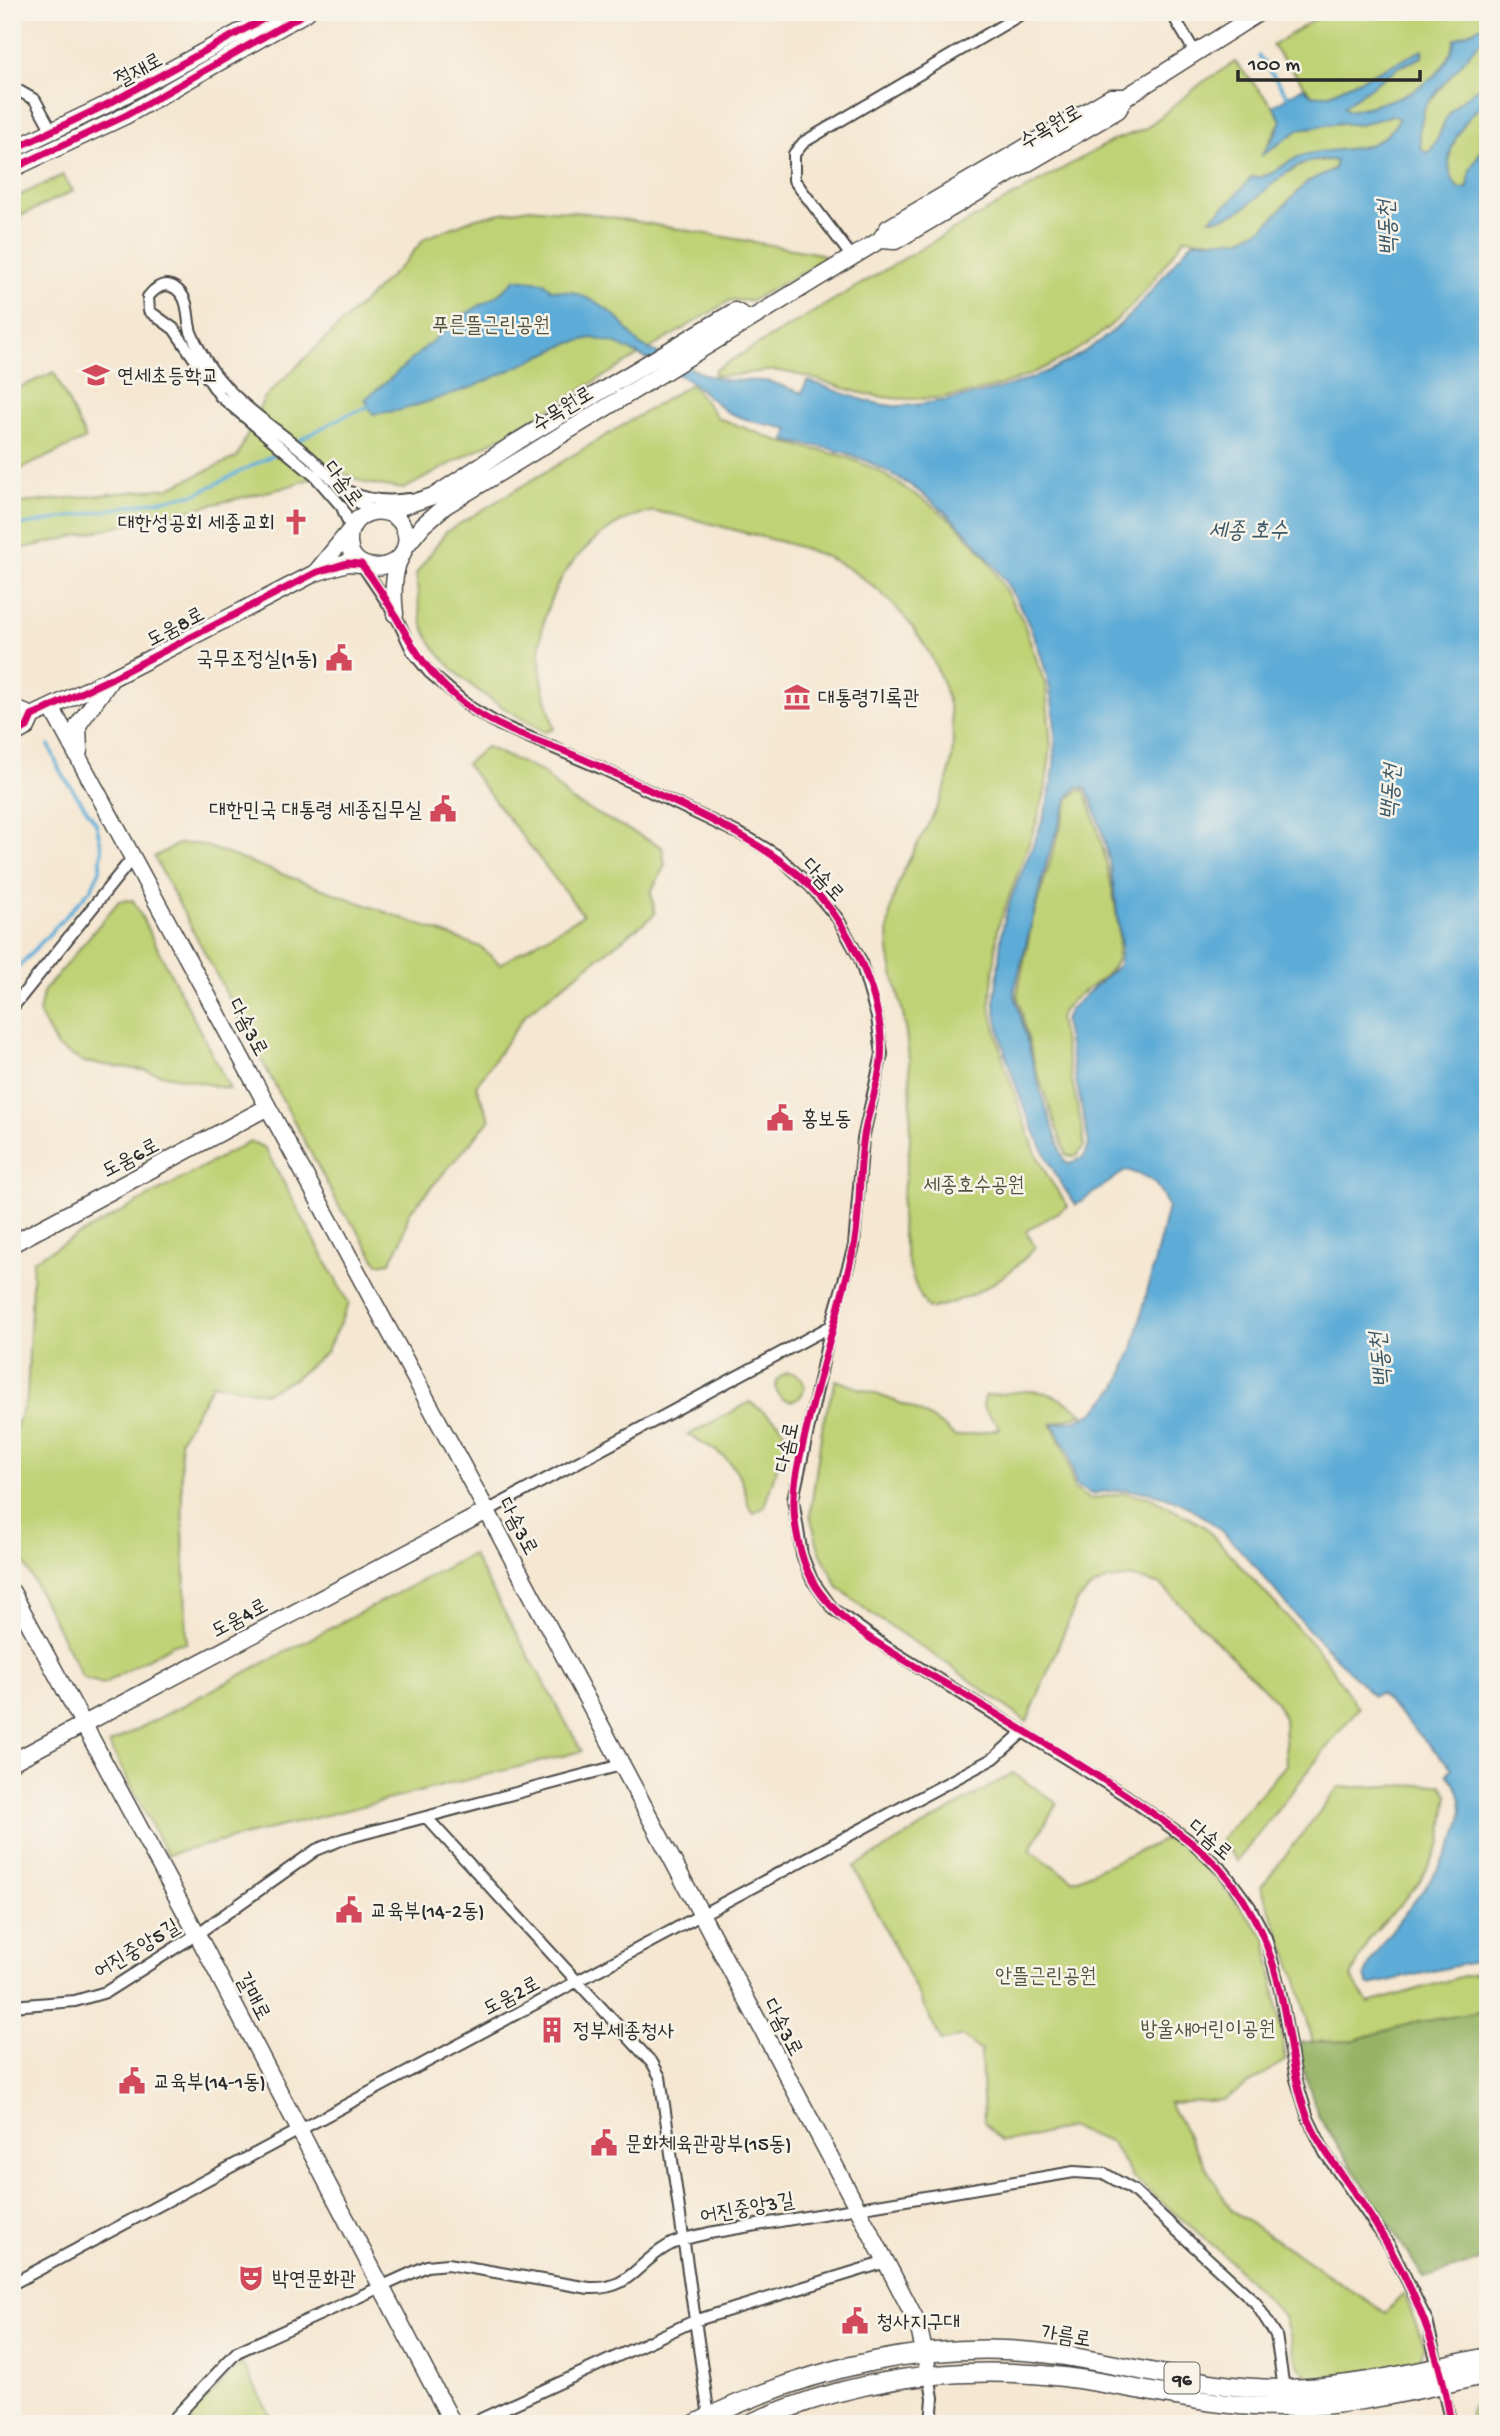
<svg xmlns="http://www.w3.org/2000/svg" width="1500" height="2436" font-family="'Gochi Hand','Poor Story',sans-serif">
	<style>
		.green { fill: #bfd275; stroke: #757e50; stroke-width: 2 }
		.forest { fill: #97b466; stroke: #617048; stroke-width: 2 }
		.water { fill: #5dacd7; stroke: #446c81; stroke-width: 2; fill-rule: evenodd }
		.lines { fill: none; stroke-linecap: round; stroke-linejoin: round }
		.stream { stroke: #5dacd7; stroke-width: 3.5 }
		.street-casing { stroke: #494744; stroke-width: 14 }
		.secondary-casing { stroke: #494744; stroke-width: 19 }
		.primary-casing { stroke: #494744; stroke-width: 21 }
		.street { stroke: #fff; stroke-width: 10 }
		.secondary { stroke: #fff; stroke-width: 16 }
		.primary { stroke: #fff; stroke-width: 18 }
		.cycleway-casing { stroke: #f7f3e8; stroke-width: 11 }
		.cycleway { stroke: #d6006c; stroke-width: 7 }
		.labels { text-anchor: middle; stroke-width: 5; stroke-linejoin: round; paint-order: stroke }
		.shield { fill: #f7f3e8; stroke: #686764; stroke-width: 2 }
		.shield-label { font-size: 19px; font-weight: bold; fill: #2b2b2b }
		.street-label { font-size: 21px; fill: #2b2b2b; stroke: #f7f3e8 }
		.park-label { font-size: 21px; fill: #50553e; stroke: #f7f3e8 }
		.poi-label { font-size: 21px; fill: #2b2b2b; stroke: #f7f3e8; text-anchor: start }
		.water-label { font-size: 23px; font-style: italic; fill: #3c5867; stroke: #f7f3e8 }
	</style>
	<rect width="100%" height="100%" fill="#f7f3e8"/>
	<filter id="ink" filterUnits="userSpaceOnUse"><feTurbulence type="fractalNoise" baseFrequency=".0143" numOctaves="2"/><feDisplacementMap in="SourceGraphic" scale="14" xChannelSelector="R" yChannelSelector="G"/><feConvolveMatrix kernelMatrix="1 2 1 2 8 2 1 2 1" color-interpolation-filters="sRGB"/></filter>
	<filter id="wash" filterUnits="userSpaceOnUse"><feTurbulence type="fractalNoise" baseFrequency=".00686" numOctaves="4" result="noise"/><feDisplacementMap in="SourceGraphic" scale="28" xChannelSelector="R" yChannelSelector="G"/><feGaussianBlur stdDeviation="1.57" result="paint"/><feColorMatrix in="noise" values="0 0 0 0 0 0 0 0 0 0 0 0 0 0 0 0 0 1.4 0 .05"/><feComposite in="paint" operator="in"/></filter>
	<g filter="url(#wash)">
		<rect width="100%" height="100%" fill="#f5e7d2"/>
		<!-- green -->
		<path class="green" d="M1326 12H1488V23L1455 39C1446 87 1390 103 1348 111L1344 105 1399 67 1422 57 1423 51 1330 94 1313 96 1272 46Z
			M1488 32V82C1474 92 1458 100 1449 114 1440 128 1439 142 1428 153L1421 149 1419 132 1425 106Z
			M1235 62 1273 106 1281 120 1263 154 1300 129 1340 123 1360 125 1393 115 1399 119C1376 160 1337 144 1301 156 1283 163 1272 179 1252 177L1231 201 1211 218 1257 198 1272 181 1308 162 1336 160 1334 169 1307 182 1264 228 1241 239 1221 242 1185 238C1165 264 1145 294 1121 316 1063 371 971 405 891 398 852 395 816 375 778 371 756 369 736 379 714 375L715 370 951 231 1114 140 1145 129 1203 82Z
			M1488 99V138L1470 170 1468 188 1459 189C1433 160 1464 118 1488 99Z
			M63 175 73 191 12 220V199Z
			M529 208 587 213 821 254 826 259 751 301 731 300 516 429 404 489 365 483 336 470 283 488 12 551V504L169 488 237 457 264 398 404 263 425 238 476 218Z
			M54 372 86 439 12 473V391Z
			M691 384 718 418 782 442 844 456 877 470 930 504 956 524 986 557 1023 621 1046 687 1051 748 1045 792 1036 824 998 927 990 1006 1005 1066 1035 1151 1048 1177 1068 1206 1026 1231 1035 1247C1008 1279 970 1300 929 1309 910 1287 898 1229 902 1200 904 1178 910 1157 910 1136 912 1097 910 1053 903 1014 896 982 885 954 889 920 896 865 930 834 946 785 974 697 913 601 835 561 802 545 767 539 731 529 715 525 663 510 650 512 627 515 599 534 584 550 548 585 533 636 543 685 546 700 551 714 554 729L545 732C504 709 437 672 422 622 418 607 418 590 416 574L446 532Z
			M486 747 542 772 572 801 662 847 665 865 651 892 655 914 526 1014 476 1086 490 1120 409 1213 401 1242 390 1262 378 1264 354 1225 341 1210 154 857 178 844H200L481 947 500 964 583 915 466 764Z
			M1084 790C1097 817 1129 938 1115 963 1102 987 1069 992 1059 1019L1083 1133 1084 1146 1076 1156H1067L1036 1070 1017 994 1033 918 1069 799 1077 791Z
			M133 900 230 1089 143 1070 83 1062 57 1047 39 1013 43 992 119 901Z
			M250 1141 265 1148 349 1304 326 1352 294 1379 265 1393 213 1383 180 1440 187 1643 174 1644 103 1684 83 1678 12 1539V1437L27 1398 33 1260Z
			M776 1387a14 14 0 1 1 28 0a14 14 0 1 1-28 0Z
			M836 1380C875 1395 925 1406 955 1437L1000 1429 983 1407 985 1396C1031 1390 1045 1384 1083 1414L1051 1424 1066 1453 1074 1489 1090 1499 1124 1493 1149 1497 1204 1526 1324 1657 1358 1708 1237 1861 1220 1840 1286 1765 1284 1718 1275 1700 1161 1585 1132 1577 1108 1580 1089 1589 1076 1603 1027 1722 949 1665 870 1613 838 1587 819 1550 810 1515 823 1422Z
			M750 1402 780 1424 787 1437 764 1507 754 1513C746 1506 747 1497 744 1487 736 1460 712 1447 688 1435Z
			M472 1554 582 1751 167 1855 109 1744Z
			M1013 1773 1057 1803 1030 1850 1073 1880 1173 1836 1220 1883 1266 1938 1286 2060 1224 2100 1169 2103 1231 2210 1386 2313 1404 2293 1424 2346 1419 2365 1310 2378 1298 2366 1284 2316 1221 2252 1132 2177 1112 2143 1069 2127 1024 2139 1001 2141 984 2122 981 2051 962 2036 942 2042 854 1867Z
			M1441 1784 1448 1795 1441 1844 1418 1885 1369 1938 1351 1977 1369 2003 1488 1969V2258L1424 2278 1318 2115 1312 2039 1297 1980 1261 1887 1338 1788Z
			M241 2362 275 2424H184Z
			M1488 2392V2424H1470V2411L1478 2396Z"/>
		<!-- forest -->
		<path class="forest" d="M1486 2011 1488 2258 1424 2278 1318 2115 1300 2058 1301 2042 1350 2041 1413 2023Z"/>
		<!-- water -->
		<path class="water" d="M1488 23V32L1425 106 1419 132 1421 149 1428 153C1439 142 1440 128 1449 114 1458 100 1474 92 1488 82V99C1464 118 1433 160 1459 189L1468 188 1470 170 1488 138V1959L1369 1985 1365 1976C1381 1924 1480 1850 1459 1792 1457 1786 1451 1779 1447 1774L1452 1768 1379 1693 1373 1696C1346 1667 1317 1640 1291 1610 1235 1543 1189 1473 1091 1494L1076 1485 1069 1453 1053 1424 1077 1420 1094 1412 1117 1387 1133 1349 1168 1207C1158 1183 1151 1175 1125 1171L1076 1205C1041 1160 1003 1063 995 1006 994 996 997 984 998 974 999 958 1000 942 1003 927 1013 881 1041 839 1050 792 1079 651 981 505 852 455 832 447 806 445 785 441L789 429 751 421 727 412 689 380 617 344 592 338 567 344 473 387 402 410 373 414 365 399C396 376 423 348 453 323 473 306 498 300 515 279L543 282 552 290 573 292 598 303 618 318 640 345 706 375 725 380 768 381 802 393 807 381C836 389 863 403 893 406 909 407 926 403 941 401 1013 390 1080 366 1131 314 1154 291 1171 263 1194 241L1241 239 1263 228 1307 182 1334 169 1336 161C1278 150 1261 219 1210 219L1231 201 1252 177C1272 179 1283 163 1301 156 1336 144 1376 160 1399 119L1392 115 1360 125 1340 123 1300 129 1261 156 1276 134 1281 120 1273 106 1303 87 1313 96 1330 94 1423 50 1422 57 1399 67 1344 106 1348 111C1390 103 1446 87 1455 39ZM1077 787 1086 788C1109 837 1116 896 1121 949L1119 965 1070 1009 1064 1021 1089 1144 1084 1157 1069 1164 1064 1160 1041 1093 1014 992 1047 861 1068 797Z"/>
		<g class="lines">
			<!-- stream -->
			<path class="stream" d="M1259 56 1290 99
				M296 442 342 417 370 406
				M19 526 196 494 283 450
				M12 974 91 889 100 870 102 849 96 823 60 771 49 745"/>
		</g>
	</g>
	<g filter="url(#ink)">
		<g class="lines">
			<!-- street casing -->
			<g class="street-casing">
				<path id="street" d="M1171 12 1196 54
					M12 87 35 100 52 131
					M852 257 794 180V154L804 142 1025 12
					M350 492C369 501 388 502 409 499
					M351 529 342 507 315 476 220 396 174 329 149 311 148 297C155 288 164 281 175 288 191 299 186 317 191 332 196 345 204 358 212 370 238 406 279 430 312 459 332 478 348 499 373 511
					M362 565 395 614 413 652 430 673 471 708 498 724 603 769 750 839 778 856 812 888 838 919 860 959 877 1017 882 1054 863 1139 854 1246 831 1326 793 1499 802 1555 812 1580 833 1609 886 1647 1125 1795 1190 1841 1224 1872 1250 1907 1266 1938 1280 1990 1296 2079 1308 2118 1325 2153 1390 2246 1427 2321 1451 2424
					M12 1008 134 856
					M487 1511 831 1326
					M427 1818 653 2064 660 2077 709 2417
					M12 2006 75 2001 106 1992 197 1934 316 1850 343 1839 621 1765
					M12 2284 994 1758 1023 1732
					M929 2374 933 2398 931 2424
					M169 2424 237 2352 427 2266 448 2264 589 2288C630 2290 635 2265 666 2247 678 2239 694 2237 709 2233L1074 2172 1105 2174 1133 2190 1255 2302 1276 2335 1284 2389
					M470 2424 694 2321 886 2262"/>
			</g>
			<!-- secondary casing -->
			<g class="secondary-casing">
				<path id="secondary" d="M12 150 110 103 276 12
					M12 169 125 116 307 12
					M880 240 895 241 1118 110 1126 97 1260 12
					M386 512 436 495 518 441 735 311 748 318
					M406 546 423 525 445 506 880 240 888 228 1111 97H1126
					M317 571 351 529
					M395 614C393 599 393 582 397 566 401 554 410 545 405 531 396 501 350 507 349 539 348 571 385 574 402 555
					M51 707 487 1511 886 2262 918 2324 929 2374
					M12 715 20 711 32 716
					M12 735 27 727 32 716 112 678 315 573 347 563 361 564
					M79 751 78 725 109 682
					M12 1244 268 1107
					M12 1592 197 1934 453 2424
					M12 1762 487 1511"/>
			</g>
			<!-- primary casing -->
			<g class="primary-casing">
				<path id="primary" d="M695 2424C805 2368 936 2336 1059 2355 1134 2366 1208 2389 1284 2389 1354 2388 1420 2371 1488 2357
					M749 2424C849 2379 956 2364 1064 2377 1127 2385 1189 2402 1253 2406 1331 2412 1412 2391 1488 2374"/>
			</g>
			<!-- street -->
			<use href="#street" class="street"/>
			<!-- secondary -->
			<use href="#secondary" class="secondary"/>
			<!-- primary -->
			<use href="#primary" class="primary"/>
			<!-- cycleway casing -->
			<g class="cycleway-casing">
				<path id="cycleway" d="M12 150 110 103 276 12
					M12 169 125 116 307 12
					M12 735 27 727 32 716 112 678 315 573 347 563 361 564C404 616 409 664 469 707 495 726 526 737 556 748 594 762 630 781 666 798 732 830 799 859 840 923 864 960 885 1015 881 1060 878 1089 866 1115 863 1143 858 1179 861 1216 853 1251 839 1310 821 1368 807 1427 802 1449 794 1475 794 1498 793 1523 800 1558 812 1580 839 1630 917 1666 965 1695 1040 1741 1119 1785 1188 1840 1238 1878 1267 1930 1280 1991 1290 2034 1292 2079 1309 2121 1322 2151 1343 2175 1361 2202 1407 2270 1439 2341 1451 2424"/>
			</g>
			<!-- cycleway -->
			<use href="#cycleway" class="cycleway"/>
		</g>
	</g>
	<!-- icons -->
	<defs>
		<g id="school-bare" transform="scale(2.1)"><path d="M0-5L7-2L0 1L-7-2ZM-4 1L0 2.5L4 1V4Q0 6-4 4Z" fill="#d1495b" stroke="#f7f3e8" stroke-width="2.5" paint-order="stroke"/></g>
		<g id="church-bare" transform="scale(2.1)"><path d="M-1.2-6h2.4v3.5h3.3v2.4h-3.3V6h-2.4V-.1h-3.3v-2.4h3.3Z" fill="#d1495b" stroke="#f7f3e8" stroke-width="2.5" paint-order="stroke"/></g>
		<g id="civic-bare" transform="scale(2.1)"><path d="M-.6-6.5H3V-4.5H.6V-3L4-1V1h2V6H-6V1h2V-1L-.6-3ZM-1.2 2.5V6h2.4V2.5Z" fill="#d1495b" stroke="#f7f3e8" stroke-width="2.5" paint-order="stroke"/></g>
		<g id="museum-bare" transform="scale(2.1)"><path d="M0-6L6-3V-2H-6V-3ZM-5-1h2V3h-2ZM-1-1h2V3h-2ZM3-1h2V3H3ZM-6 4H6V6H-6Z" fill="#d1495b" stroke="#f7f3e8" stroke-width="2.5" paint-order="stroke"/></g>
		<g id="building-bare" transform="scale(2.1)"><path d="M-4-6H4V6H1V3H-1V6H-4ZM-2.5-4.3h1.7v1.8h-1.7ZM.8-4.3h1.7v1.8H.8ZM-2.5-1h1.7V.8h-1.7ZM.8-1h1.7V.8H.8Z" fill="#d1495b" stroke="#f7f3e8" stroke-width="2.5" paint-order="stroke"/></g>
		<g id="theatre-bare" transform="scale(2.1)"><path d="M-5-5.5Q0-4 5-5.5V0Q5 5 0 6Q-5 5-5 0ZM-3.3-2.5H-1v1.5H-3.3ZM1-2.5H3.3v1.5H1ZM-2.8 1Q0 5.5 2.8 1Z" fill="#d1495b" stroke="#f7f3e8" stroke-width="2.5" paint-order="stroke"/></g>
	</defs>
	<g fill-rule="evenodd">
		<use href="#school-bare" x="96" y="375"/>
		<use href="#church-bare" x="296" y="522"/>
		<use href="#civic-bare" x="339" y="658"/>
		<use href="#museum-bare" x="797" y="697"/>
		<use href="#civic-bare" x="443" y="809"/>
		<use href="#civic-bare" x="780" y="1118"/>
		<use href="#civic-bare" x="349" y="1910"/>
		<use href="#building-bare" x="552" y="2030"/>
		<use href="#civic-bare" x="132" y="2081"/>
		<use href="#civic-bare" x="604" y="2143"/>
		<use href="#theatre-bare" x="251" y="2278"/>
		<use href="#civic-bare" x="855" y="2321"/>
	</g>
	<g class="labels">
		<!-- shield labels -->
		<rect class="shield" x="1164.5" y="2362.5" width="35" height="31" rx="5"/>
		<g class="shield-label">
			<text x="1182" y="2385">96</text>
		</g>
		<!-- street labels -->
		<g class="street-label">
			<text transform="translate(138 69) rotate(-28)" y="7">절재로</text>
			<text transform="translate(1050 126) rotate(-30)" y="7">수목원로</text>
			<text transform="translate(562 408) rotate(-31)" y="7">수목원로</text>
			<text transform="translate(344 483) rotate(53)" y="7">다솜로</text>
			<text transform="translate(175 626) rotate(-28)" y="7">도움8로</text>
			<text transform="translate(824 879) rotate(47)" y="7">다솜로</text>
			<text transform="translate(249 1027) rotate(62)" y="7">다솜3로</text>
			<text transform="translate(130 1157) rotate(-28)" y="7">도움6로</text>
			<text transform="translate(786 1447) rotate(-78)" y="7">다솜로</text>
			<text transform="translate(519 1526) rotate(62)" y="7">다솜3로</text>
			<text transform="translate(239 1617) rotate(-28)" y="7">도움4로</text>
			<text transform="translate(1211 1839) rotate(41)" y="7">다솜로</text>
			<text transform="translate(136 1948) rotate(-31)" y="7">어진중앙5길</text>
			<text transform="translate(511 1995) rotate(-28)" y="7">도움2로</text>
			<text transform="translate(254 1996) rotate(62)" y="7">갈매로</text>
			<text transform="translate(784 2027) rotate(62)" y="7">다솜3로</text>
			<text transform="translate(747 2207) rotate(-10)" y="7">어진중앙3길</text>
			<text transform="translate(1066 2335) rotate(9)" y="7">가름로</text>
		</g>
		<!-- park labels -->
		<g class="park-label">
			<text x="491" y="331">푸른뜰근린공원</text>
			<text x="974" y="1191">세종호수공원</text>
			<text x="1046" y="1982">안뜰근린공원</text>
			<text x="1208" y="2035">방울새어린이공원</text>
		</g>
		<!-- poi labels -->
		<g class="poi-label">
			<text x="117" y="382">연세초등학교</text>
			<text x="275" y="529" text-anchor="end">대한성공회 세종교회</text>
			<text x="318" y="665" text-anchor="end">국무조정실(1동)</text>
			<text x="818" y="704">대통령기록관</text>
			<text x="422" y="816" text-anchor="end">대한민국 대통령 세종집무실</text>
			<text x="801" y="1125">홍보동</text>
			<text x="370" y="1917">교육부(14-2동)</text>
			<text x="573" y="2037">정부세종청사</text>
			<text x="153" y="2088">교육부(14-1동)</text>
			<text x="625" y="2150">문화체육관광부(15동)</text>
			<text x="272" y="2285">박연문화관</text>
			<text x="876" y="2328">청사지구대</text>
		</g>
		<!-- water labels -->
		<g class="water-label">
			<text transform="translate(1386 228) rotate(-93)" y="8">백동천</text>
			<text x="1248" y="537">세종 호수</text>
			<text transform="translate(1389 792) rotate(-86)" y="8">백동천</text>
			<text transform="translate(1379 1360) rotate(-96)" y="8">백동천</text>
		</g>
	</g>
	<!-- margin -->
	<rect width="1500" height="2436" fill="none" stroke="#f7f3e8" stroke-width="42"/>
	<!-- scale -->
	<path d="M1238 70v10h182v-10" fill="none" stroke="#2b2b2b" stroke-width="3.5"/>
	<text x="1248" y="70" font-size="21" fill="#2b2b2b" stroke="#f7f3e8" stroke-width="5" paint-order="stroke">100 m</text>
</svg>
